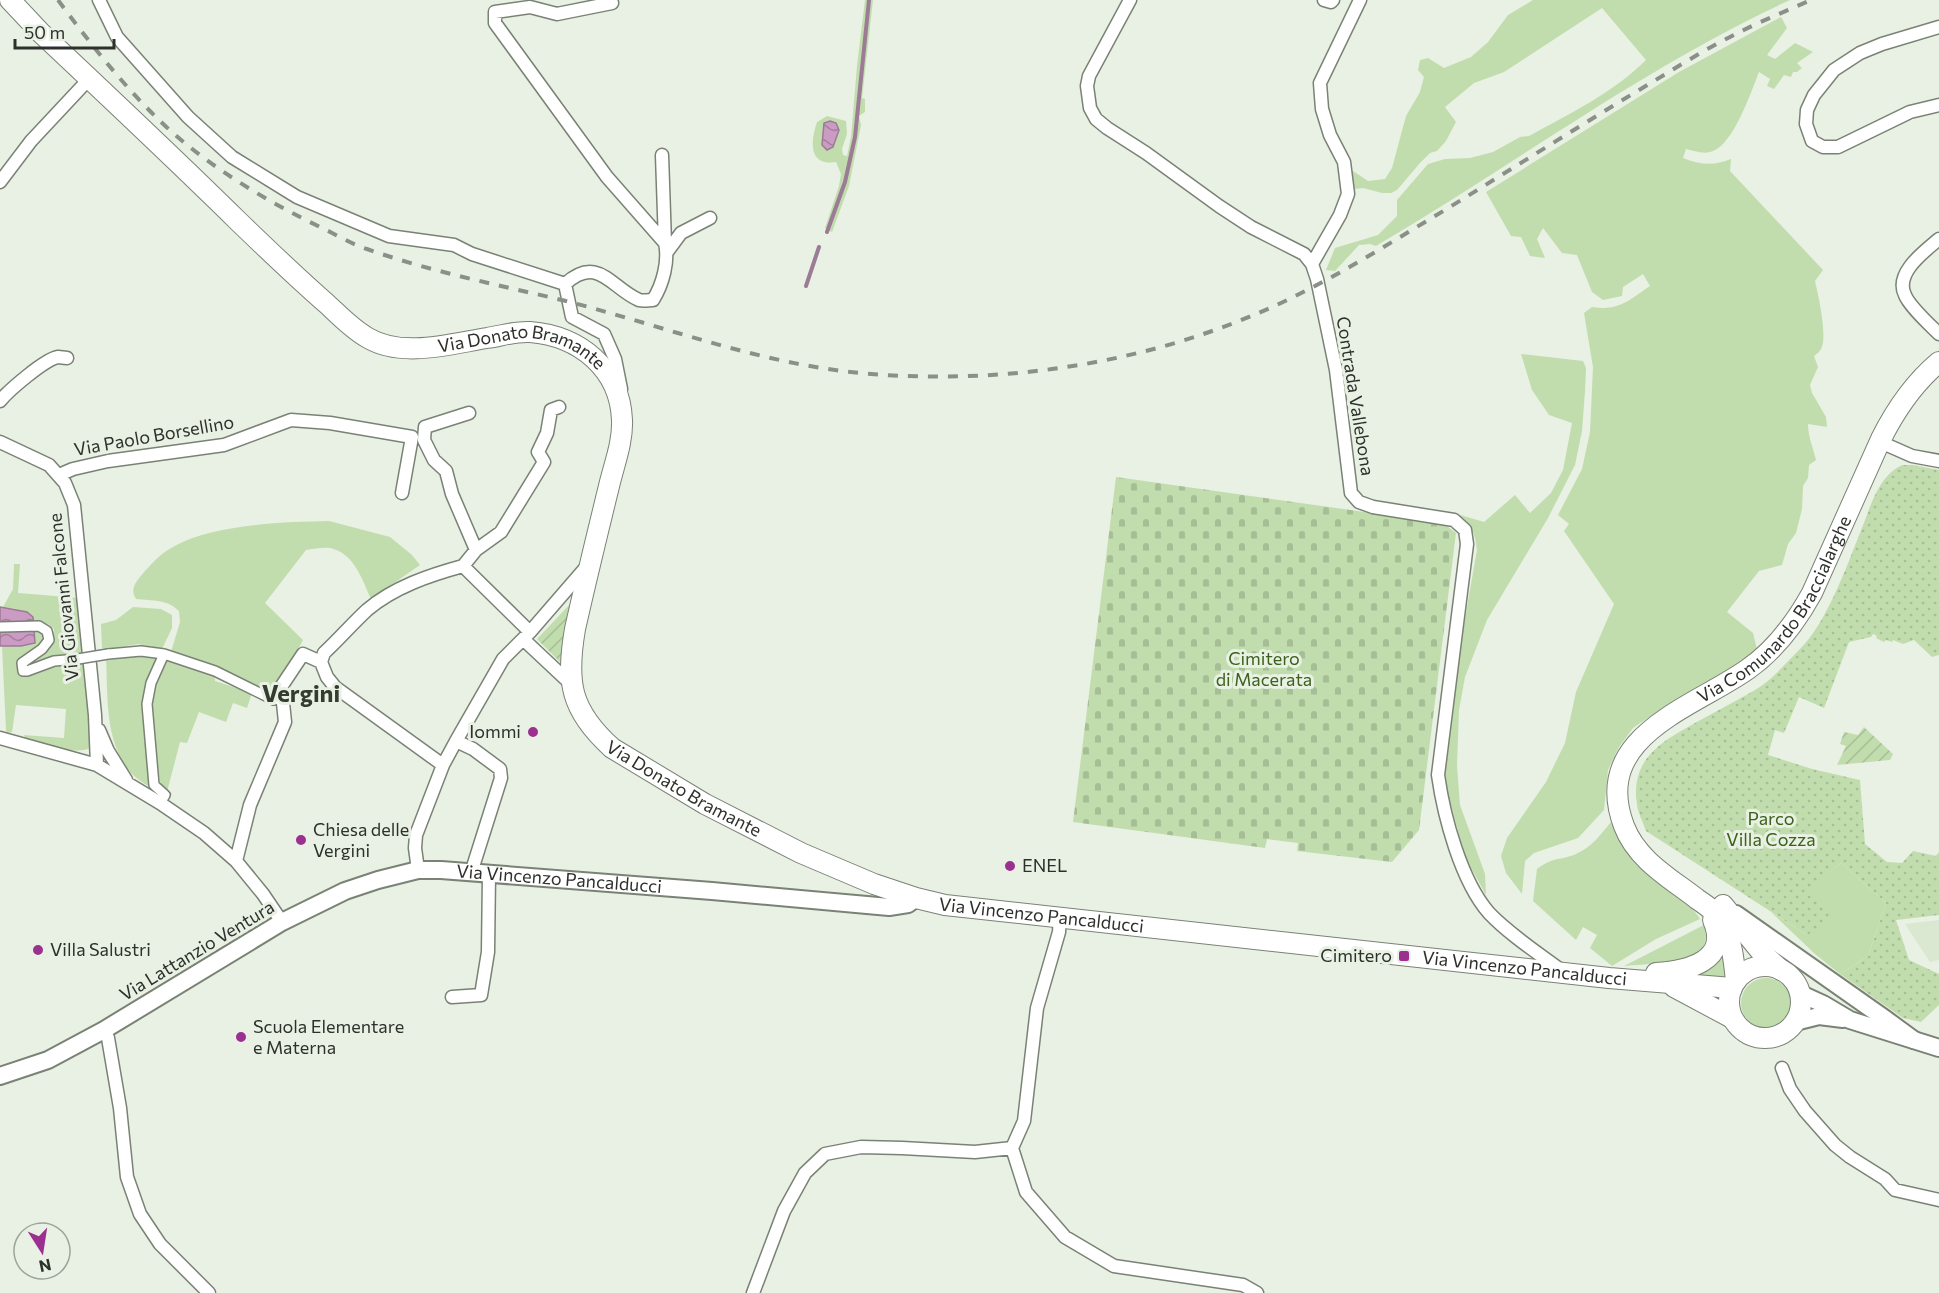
<svg xmlns="http://www.w3.org/2000/svg" width="1939" height="1293" font-family="Commissioner,sans-serif">
	<style>
		.built { fill: #dae7d1 }
		.grass { fill: #c1ddae }
		.cemetery { fill: url(#cemetery-stones) }
		.park { fill: url(#park-dots) }
		.garden { fill: url(#garden-furrows) }
		.water { fill: url(#water-waves); stroke: #9c7b95; stroke-width: 1.5 }
		.lines { fill: none; stroke-linecap: round; stroke-linejoin: round }
		.stream { stroke: #9c7b95; stroke-width: 4 }
		.pedestrian-casing { stroke: #7a8275; stroke-width: 12 }
		.minor-casing { stroke: #7a8275; stroke-width: 15 }
		.secondary-casing { stroke: #7a8275; stroke-width: 20 }
		.primary-casing { stroke: #7a8275; stroke-width: 22 }
		.pedestrian { stroke: #fff; stroke-width: 9 }
		.minor { stroke: #fff; stroke-width: 12 }
		.secondary { stroke: #fff; stroke-width: 16 }
		.primary { stroke: #fff; stroke-width: 20 }
		.rail { stroke: #8a9087; stroke-width: 4; stroke-dasharray: 10 10; stroke-linecap: butt }
		.pedestrian-bridge-casing { stroke: #7a8275; stroke-width: 12; stroke-linecap: butt }
		.pedestrian-bridge { stroke: #fff; stroke-width: 9 }
		.poi-dot { fill: #9b3091; stroke: #e8f1e3; stroke-width: 2 }
		.labels { text-anchor: middle; stroke-width: 6; stroke-linejoin: round; paint-order: stroke }
		.street-label { font-size: 18px; fill: #2d302b; stroke: #e8f1e3 }
		.park-label { font-size: 18px; fill: #3d621c; stroke: #e8f1e3 }
		.poi-label { font-size: 18px; fill: #2d302b; stroke: #e8f1e3; text-anchor: start }
		.district-label { font-size: 24px; font-weight: bold; fill: #343b2f; stroke: #e8f1e3 }
	</style>
	<defs>
		<pattern id="cemetery-stones" width="16" height="16" patternUnits="userSpaceOnUse" patternTransform="scale(1.5)"><rect width="16" height="16" fill="#c1ddae"/><path d="M2 7V4a2 2 0 0 1 4 0v3zM10 15v-3a2 2 0 0 1 4 0v3z" fill="#a6be96"/></pattern>
		<pattern id="park-dots" width="8" height="8" patternUnits="userSpaceOnUse" patternTransform="scale(1.5)"><rect width="8" height="8" fill="#c1ddae"/><path d="M2 2h.1M6 6h.1" fill="none" stroke="#a6be96" stroke-width="1.8" stroke-linecap="round"/></pattern>
		<pattern id="garden-furrows" width="10" height="10" patternUnits="userSpaceOnUse" patternTransform="scale(1.5)"><rect width="10" height="10" fill="#c1ddae"/><path d="M-1 1l2-2M0 10L10 0M9 11l2-2" fill="none" stroke="#a6be96"/></pattern>
		<pattern id="water-waves" width="16" height="10" patternUnits="userSpaceOnUse" patternTransform="scale(1.5)"><rect width="16" height="10" fill="#cb9bc3"/><path d="M0 5q4-4 8 0t8 0" fill="none" stroke="#a57f9f"/></pattern>
	</defs>
	<rect width="100%" height="100%" fill="#e8f1e3"/>
	<!-- built -->
	<path class="built" d="M1939 920V960L1930 962 1905 924Z"/>
	<!-- grass -->
	<path class="grass" d="M865 0H873L862 98 865 99V112L859 116 861 125 849 186 832 232 825 228 839 186 841 174 836 162C807 166 811 140 817 122L827 116 846 121 847 134 842 149 843 155 847 156 851 137 857 66Z
		M1533 0H1790C1644 67 1514 165 1376 246L1370 244 1359 245 1335 271 1326 270 1335 248 1378 235 1397 216V200L1428 164 1445 159 1470 158 1493 152 1520 137 1529 136C1569 114 1613 93 1646 60L1602 8 1504 72 1474 83 1445 107 1456 122 1446 141 1437 151 1430 153 1420 163 1397 190 1391 193H1382L1363 188 1355 189 1351 180 1350 169 1368 181 1385 179 1392 168 1406 116 1420 92 1424 77 1418 70 1420 60 1428 58 1444 68 1471 57 1488 42 1508 15Z
		M1781 17 1787 28 1767 55 1775 59 1795 43 1813 52 1797 63 1802 68 1797 72H1793L1791 77 1784 75 1774 89 1767 86 1770 79 1759 72C1751 92 1734 143 1713 151 1704 155 1695 151 1686 149L1683 158C1700 165 1715 166 1731 159L1730 171 1823 270 1815 281C1818 294 1828 337 1821 349 1821 350 1815 356 1814 356L1818 367 1810 385 1812 393 1826 417 1827 427 1808 424C1808 437 1813 447 1816 460L1809 465 1808 478 1803 486 1802 509 1796 533 1788 544 1782 565 1759 571 1727 612 1753 633 1757 649 1732 670 1662 708 1633 728 1619 747 1608 770 1604 810 1578 838 1534 853 1525 861 1522 894 1506 873 1501 856 1507 838 1546 782 1565 743 1576 692 1614 604 1564 531 1569 524 1558 515 1582 469 1590 432 1593 367 1584 313 1592 307C1619 311 1628 301 1650 286L1643 274 1623 287 1622 296 1603 300 1592 292 1577 255 1562 253 1543 228 1537 239 1545 258 1530 256 1521 237 1511 236 1486 192 1679 72Z
		M1521 354 1583 361 1586 368 1585 391 1582 431 1575 465 1548 518 1487 620 1465 677 1459 710 1457 766 1460 805 1485 874 1486 895 1465 857 1444 779 1457 664 1477 550C1475 533 1472 524 1457 514L1484 522 1515 495 1530 513 1551 493 1563 470 1572 423 1549 415 1532 390Z
		M329 521 390 537 412 555 420 565 371 599C362 579 354 553 330 548 323 547 313 549 306 550L265 603 303 640 274 693 218 668 171 652 180 622 179 611C167 599 152 601 136 599 129 588 137 581 144 572 152 564 158 556 168 550 207 524 283 522 329 521Z
		M14 564H20L18 593 79 598 84 655C64 657 44 657 27 668L25 665 52 642 54 629 48 624 34 622 16 609 3 607 13 589Z
		M133 607 161 609 172 615V628L162 649 138 644 110 649 102 648 101 624 116 620Z
		M43 630 45 633 44 643 19 663V672L54 665 85 662 92 747C77 757 41 743 25 739L24 735 64 738 66 709 16 705 12 732 7 733 6 731 2 646H21L35 643 34 631Z
		M139 653 162 657 148 682 151 788C145 784 137 779 132 774 104 743 108 696 106 657Z
		M167 659 214 674 215 681 252 693 247 708 233 703 226 722 199 712 187 743 180 742 167 792 160 785 152 706 154 684Z
		M1611 822C1623 845 1636 865 1657 882 1674 894 1689 901 1700 919L1656 939 1612 966 1590 948 1597 935 1583 927 1576 940 1533 901 1537 869C1554 856 1560 861 1576 854 1592 847 1601 834 1611 822Z
		M1841 863 1886 903 1868 956 1840 974 1815 954 1771 912 1807 935 1804 893Z
		M1704 925C1707 934 1707 945 1699 952 1685 964 1642 964 1624 966Z
		M1721 943 1730 976 1721 979 1689 977Z
		M1741 1003a25 25 0 1 1 50 0a25 25 0 1 1-50 0Z"/>
	<!-- cemetery -->
	<path class="cemetery" d="M1116 477 1443 523 1456 533 1419 830 1392 862 1297 851 1298 843 1267 839 1265 848 1073 822Z"/>
	<!-- park -->
	<path class="park" d="M1902 465H1913L1939 470V655L1932 657 1914 640 1903 644 1893 640 1892 642 1886 640 1884 642 1876 638 1877 636 1873 634 1871 637 1849 642 1824 708 1799 697 1784 733 1775 730 1768 755 1812 769 1860 780 1865 844 1887 862 1902 863 1913 851 1936 856 1939 852V915L1896 920 1909 960 1939 974V1005L1921 1022 1903 1018 1840 974 1868 956 1886 903 1841 863 1805 893 1832 908 1827 923 1807 935 1646 831C1643 822 1638 813 1637 805 1630 759 1661 742 1695 723 1715 712 1736 701 1755 690 1772 680 1786 663 1799 650 1826 624 1846 568 1860 533 1870 509 1877 477 1902 465Z"/>
	<!-- garden -->
	<path class="garden" d="M571 603 561 663 537 639Z
		M1864 727 1893 754 1890 760 1837 765 1846 746 1840 744 1844 732 1858 735Z"/>
	<!-- water -->
	<path class="water" d="M830 121 836 123 839 130 833 147 827 150 822 145 824 123Z
		M0 607 27 612 33 617 35 643 21 646H0Z"/>
	<g class="lines">
		<!-- stream -->
		<path class="stream" d="M827 232 845 182 855 137 869 0
			M806 286 819 247"/>
		<!-- pedestrian casing -->
		<g class="pedestrian-casing">
			<path id="pedestrian" d="M0 627 39 626 47 631 49 640 42 649 22 663 23 671H27L54 661 78 659
				M108 654 141 651 164 654
				M160 803 165 795 154 785 147 704 151 683 164 654 215 671 274 700"/>
		</g>
		<!-- minor casing -->
		<g class="minor-casing">
			<path id="minor" d="M99 0 117 37 188 117 232 157 297 197 389 236 454 245 472 254 565 284
				M1130 0 1089 76 1087 86 1090 108 1096 119 1107 128 1146 153 1219 206 1251 227 1304 254 1312 264 1317 279 1336 370 1351 493 1359 502 1373 507 1454 520 1465 530 1467 544 1438 775C1444 817 1461 881 1489 913 1510 935 1538 953 1562 971
				M1324 0 1331 2 1333 0
				M612 3 557 14 530 7 495 12V23L607 177 665 243
				M1939 27 1882 44 1860 53 1834 70 1814 95 1807 110 1806 124 1812 141 1823 147H1838L1910 112 1939 105
				M0 182 31 141 89 79
				M1939 239C1925 251 1894 273 1905 295 1909 306 1930 325 1939 334
				M667 252 681 233 710 218
				M1312 264 1340 215 1348 194 1344 162 1330 135 1322 109 1320 83 1360 0
				M621 389 615 359 604 334 572 317 565 284C598 254 611 288 639 300 643 301 649 300 653 300 663 284 669 261 665 243L662 155
				M0 401C8 391 45 359 58 357 58 357 67 358 67 358
				M469 413 425 427 424 440 434 460 446 471 452 494 476 550
				M0 442 49 465 65 483 74 505 95 715 97 765
				M1887 445 1912 456 1939 461
				M59 475 73 469 108 461 224 445 291 420 330 423 412 437 402 493
				M530 632 463 566 476 550 501 532 544 462 538 452 547 433 551 410 559 407
				M523 639 571 684
				M275 696 303 654 321 662
				M99 730 108 751 126 780
				M0 738 97 765 160 803 204 833 236 861 263 894 282 922
				M456 741 473 749 500 769 501 778 471 873
				M443 765 335 687 327 677 321 662 324 653C339 639 352 624 367 610 394 587 430 575 463 566
				M236 861 250 805 285 722 283 703 278 690
				M418 870 415 848 416 835 443 765 456 741 503 659 530 632 588 565
				M1060 919 1059 932 1037 1008 1024 1121 1012 1148 1026 1192 1065 1237 1114 1266 1243 1285 1257 1293
				M452 997 481 995 488 952 489 874
				M104 1030 108 1038 120 1108 127 1177 140 1214 160 1244 209 1293
				M1782 1068 1790 1089 1805 1111 1835 1145 1850 1157 1885 1179 1895 1190 1939 1200
				M753 1293 784 1211 805 1173 825 1154 861 1147 902 1148 975 1152 1012 1148"/>
		</g>
		<!-- secondary casing -->
		<g class="secondary-casing">
			<g id="secondary">
				<path d="M1736 914 1884 1018 1914 1040"/>
				<path d="M1799 993 1823 1004 1850 1020 1939 1048"/>
				<path d="M1795 1022 1819 1016 1843 1019"/>
				<path id="s1" d="M0 1076 48 1060 104 1030 282 922 345 891 378 880 418 870H441L712 891 889 907 908 904 916 898"/>
			</g>
		</g>
		<!-- primary casing -->
		<g class="primary-casing">
			<g id="primary">
				<path id="s2" d="M10 0 41 33C107 95 173 157 238 221 267 249 296 277 327 304 340 316 352 329 368 338 402 358 450 344 487 338 501 336 516 331 530 332 580 336 620 369 622 420 623 441 615 462 610 482 598 531 586 580 575 629 566 682 570 710 612 748L705 804 801 853 874 884 916 898 945 905 1609 978 1732 988"/>
				<path d="M1723 905 1762 953 1781 970"/>
				<circle cx="1765" cy="1002" r="36"/>
				<path d="M1656 973C1687 971 1731 961 1713 920"/>
				<path id="s3" d="M1736 981C1734 962 1732 940 1723 923 1718 913 1706 905 1697 899 1670 878 1637 860 1624 826 1590 736 1693 708 1748 669 1775 650 1796 622 1812 593L1881 439C1896 409 1914 383 1939 362"/>
				<path d="M1674 987 1732 1018"/>
			</g>
		</g>
		<!-- pedestrian -->
		<use href="#pedestrian" class="pedestrian"/>
		<!-- minor -->
		<use href="#minor" class="minor"/>
		<!-- secondary -->
		<use href="#secondary" class="secondary"/>
		<!-- primary -->
		<use href="#primary" class="primary"/>
		<!-- rail -->
		<path class="rail" d="M58 0C89 42 122 84 159 120 204 164 266 201 322 228 337 235 351 244 367 249 432 272 499 285 566 301 667 327 766 366 871 374 1001 384 1136 365 1256 314 1323 286 1383 247 1445 210 1515 167 1584 123 1654 81 1679 66 1704 50 1730 37 1756 23 1784 12 1811 0"/>
		<!-- pedestrian-bridge casing -->
		<g class="pedestrian-bridge-casing">
			<path id="pedestrian-bridge" d="M78 659 108 654"/>
		</g>
		<!-- pedestrian-bridge -->
		<use href="#pedestrian-bridge" class="pedestrian-bridge"/>
	</g>
	<!-- markers -->
	<g class="poi-dot">
		<circle cx="533" cy="732" r="6"/>
		<circle cx="301" cy="840" r="6"/>
		<circle cx="1010" cy="866" r="6"/>
		<circle cx="38" cy="950" r="6"/>
		<rect x="1398" y="950" width="12" height="12" rx="3"/>
		<circle cx="241" cy="1037" r="6"/>
	</g>
	<g class="labels">
		<!-- street labels -->
		<g class="street-label">
			<text dy="6" stroke="none"><textPath href="#s2" startOffset="652">Via Donato Bramante</textPath></text>
			<text transform="translate(1355 396) rotate(81)" y="6">Contrada Vallebona</text>
			<text transform="translate(154 436) rotate(-10)" y="6">Via Paolo Borsellino</text>
			<text transform="translate(64 597) rotate(-96)" y="6">Via Giovanni Falcone</text>
			<text dy="6" stroke="none"><textPath href="#s3" startOffset="486">Via Comunardo Braccialarghe</textPath></text>
			<text dy="6" stroke="none"><textPath href="#s2" startOffset="1227">Via Donato Bramante</textPath></text>
			<text dy="6" stroke="none"><textPath href="#s1" startOffset="610">Via Vincenzo Pancalducci</textPath></text>
			<text dy="6" stroke="none"><textPath href="#s2" startOffset="1611">Via Vincenzo Pancalducci</textPath></text>
			<text transform="translate(197 951) rotate(-31)" y="6">Via Lattanzio Ventura</text>
			<text dy="6" stroke="none"><textPath href="#s2" startOffset="2097">Via Vincenzo Pancalducci</textPath></text>
		</g>
		<!-- park labels -->
		<g class="park-label">
			<text x="1264" y="665">Cimitero<tspan x="1264" dy="21">di Macerata</tspan></text>
			<text x="1771" y="825">Parco<tspan x="1771" dy="21">Villa Cozza</tspan></text>
		</g>
		<!-- poi labels -->
		<g class="poi-label">
			<text x="521" y="738" text-anchor="end">Iommi</text>
			<text x="313" y="836">Chiesa delle<tspan x="313" dy="21">Vergini</tspan></text>
			<text x="1022" y="872">ENEL</text>
			<text x="50" y="956">Villa Salustri</text>
			<text x="1392" y="962" text-anchor="end">Cimitero</text>
			<text x="253" y="1033">Scuola Elementare<tspan x="253" dy="21">e Materna</tspan></text>
		</g>
		<!-- district labels -->
		<g class="district-label">
			<text x="301" y="702">Vergini</text>
		</g>
	</g>
	<!-- north arrow -->
	<g transform="translate(42 1251) rotate(168)"><circle r="28" fill="#e8f1e3" stroke="#9da499" stroke-width="1.5"/>
	<path d="M0-4.5L10 22L0 15L-10 22Z" fill="#9b3091"/>
	<text y="-9" font-size="16" font-weight="bold" text-anchor="middle" fill="#2d302b">N</text>
	</g>
	<!-- scale -->
	<path d="M15 39v9h99v-9" fill="none" stroke="#2d302b" stroke-width="3"/>
	<text x="24" y="39" font-size="18" fill="#2d302b" stroke="#e8f1e3" stroke-width="4.5" paint-order="stroke">50 m</text>
</svg>
